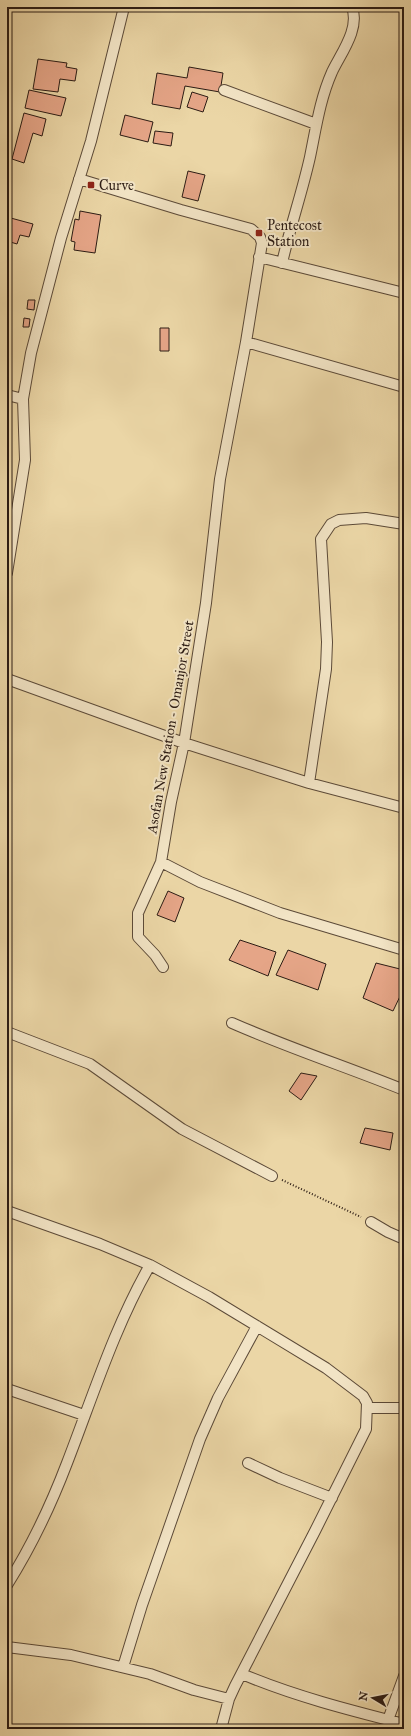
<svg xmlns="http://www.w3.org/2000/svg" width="411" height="1736" font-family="'IM FELL Great Primer',serif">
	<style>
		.building { fill: #e5a587; stroke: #2c1c14 }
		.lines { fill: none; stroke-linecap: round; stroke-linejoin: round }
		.minor-casing { stroke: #5c4a38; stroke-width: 12 }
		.path { stroke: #2c1c14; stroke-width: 2; stroke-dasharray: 1 2; stroke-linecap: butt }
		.minor { stroke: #f2e4c5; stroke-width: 10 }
		.poi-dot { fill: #8f2418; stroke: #f2e4c5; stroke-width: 1.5 }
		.labels { text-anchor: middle; stroke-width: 4; stroke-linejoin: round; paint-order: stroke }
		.poi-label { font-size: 14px; fill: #2c1c14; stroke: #f2e4c5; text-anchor: start }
		.street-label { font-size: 14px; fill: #2c1c14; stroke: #f2e4c5 }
	</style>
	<rect width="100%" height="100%" fill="#ebd6a6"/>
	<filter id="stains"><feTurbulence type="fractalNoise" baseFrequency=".005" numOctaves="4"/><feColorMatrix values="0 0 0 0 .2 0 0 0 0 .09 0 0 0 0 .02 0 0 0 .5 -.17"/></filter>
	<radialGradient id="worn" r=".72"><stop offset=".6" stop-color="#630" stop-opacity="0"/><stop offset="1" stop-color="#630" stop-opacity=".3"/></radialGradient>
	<!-- building -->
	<path class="building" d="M38 59 67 63 66 67 77 69 75 81 60 79 58 92 33 89Z
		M189 67 223 73 220 92 185 86 180 109 152 104 157 73 187 78Z
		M29 90 66 98 61 116 25 108Z
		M192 92 208 97 203 112 187 107Z
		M24 113 46 119 42 136 33 133 24 163 12 159Z
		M125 115 153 122 148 142 120 135Z
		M155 131 173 133 171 146 153 143Z
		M188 171 205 175 198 201 182 197Z
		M80 211 101 215 95 253 74 250 75 242 71 241 75 219 79 220Z
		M7 217 33 224 29 237 20 235 17 244 7 241Z
		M28 300H35L34 310 27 309Z
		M24 318 30 319 29 327H23Z
		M160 328H169V351H160Z
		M168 891 184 898 175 922 157 915Z
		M240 940 276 952 268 976 229 960Z
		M288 950 326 964 318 990 276 975Z
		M376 963 404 970V988L393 1011 363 998Z
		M301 1073 317 1076 301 1100 289 1091Z
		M365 1128 393 1133 390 1150 360 1143Z"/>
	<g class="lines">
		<!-- minor casing -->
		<g class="minor-casing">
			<path id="minor" d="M224 90 316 124
				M79 179 181 210 251 229 260 237 262 243 246 342 220 479 206 603 184 743 171 802 161 862 200 882 280 913 404 950
				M259 257 404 293
				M282 263C290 227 302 193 310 157 316 128 320 99 332 72 341 53 360 29 352 7
				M246 342 404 387
				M7 395 23 399
				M7 573 25 460 23 399 31 353 61 238 91 141 124 7
				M7 679 184 743 309 783 404 808
				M309 783 326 669 327 642 321 539 331 524 339 520 366 518 404 524
				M161 862 138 913V937L155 955 163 967
				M232 1023C289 1048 347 1067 404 1090
				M7 1032 90 1064 182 1129 272 1176
				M7 1211 100 1244 150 1265 209 1297 326 1368 363 1396 367 1403 366 1429 315 1531 235 1686 229 1699 221 1729
				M371 1222 388 1232 404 1239
				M7 1389 84 1415
				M368 1408H404
				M248 1463 280 1478 332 1498
				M7 1585C31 1547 51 1505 67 1463 93 1396 114 1328 150 1265
				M7 1647 71 1655 150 1674 194 1690 229 1699
				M123 1667 142 1605 200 1439 218 1398 257 1326
				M242 1674C294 1696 349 1710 404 1724
				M388 1720 404 1676"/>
		</g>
		<!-- path -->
		<path class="path" d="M282 1180 361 1217"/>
		<!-- minor -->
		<use href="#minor" class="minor"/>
	</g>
	<!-- markers -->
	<g class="poi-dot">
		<rect x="87" y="181" width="8" height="8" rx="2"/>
		<rect x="255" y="229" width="8" height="8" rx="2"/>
	</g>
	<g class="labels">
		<!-- poi labels -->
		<g class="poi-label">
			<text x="99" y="190">Curve</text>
			<text x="267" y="230">Pentecost<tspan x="267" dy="16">Station</tspan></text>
		</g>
		<!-- street labels -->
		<g class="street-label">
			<text transform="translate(170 727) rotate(-80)" y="5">Asofan New Station - Omanjor Street</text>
		</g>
	</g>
	<!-- margin -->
	<rect width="411" height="1736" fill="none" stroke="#ebd6a6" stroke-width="24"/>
	<rect x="8" y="8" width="395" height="1720" fill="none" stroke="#2c1c14" stroke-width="2"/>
	<rect x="12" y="12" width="387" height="1712" fill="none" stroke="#2c1c14"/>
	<!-- north arrow -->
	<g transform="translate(373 1698) rotate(280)" stroke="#f2e4c5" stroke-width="3" paint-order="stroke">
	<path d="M0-3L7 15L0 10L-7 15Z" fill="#2c1c14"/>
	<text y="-6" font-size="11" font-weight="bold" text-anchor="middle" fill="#2c1c14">N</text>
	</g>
	<rect width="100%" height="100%" filter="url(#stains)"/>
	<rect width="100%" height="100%" fill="url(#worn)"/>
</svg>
